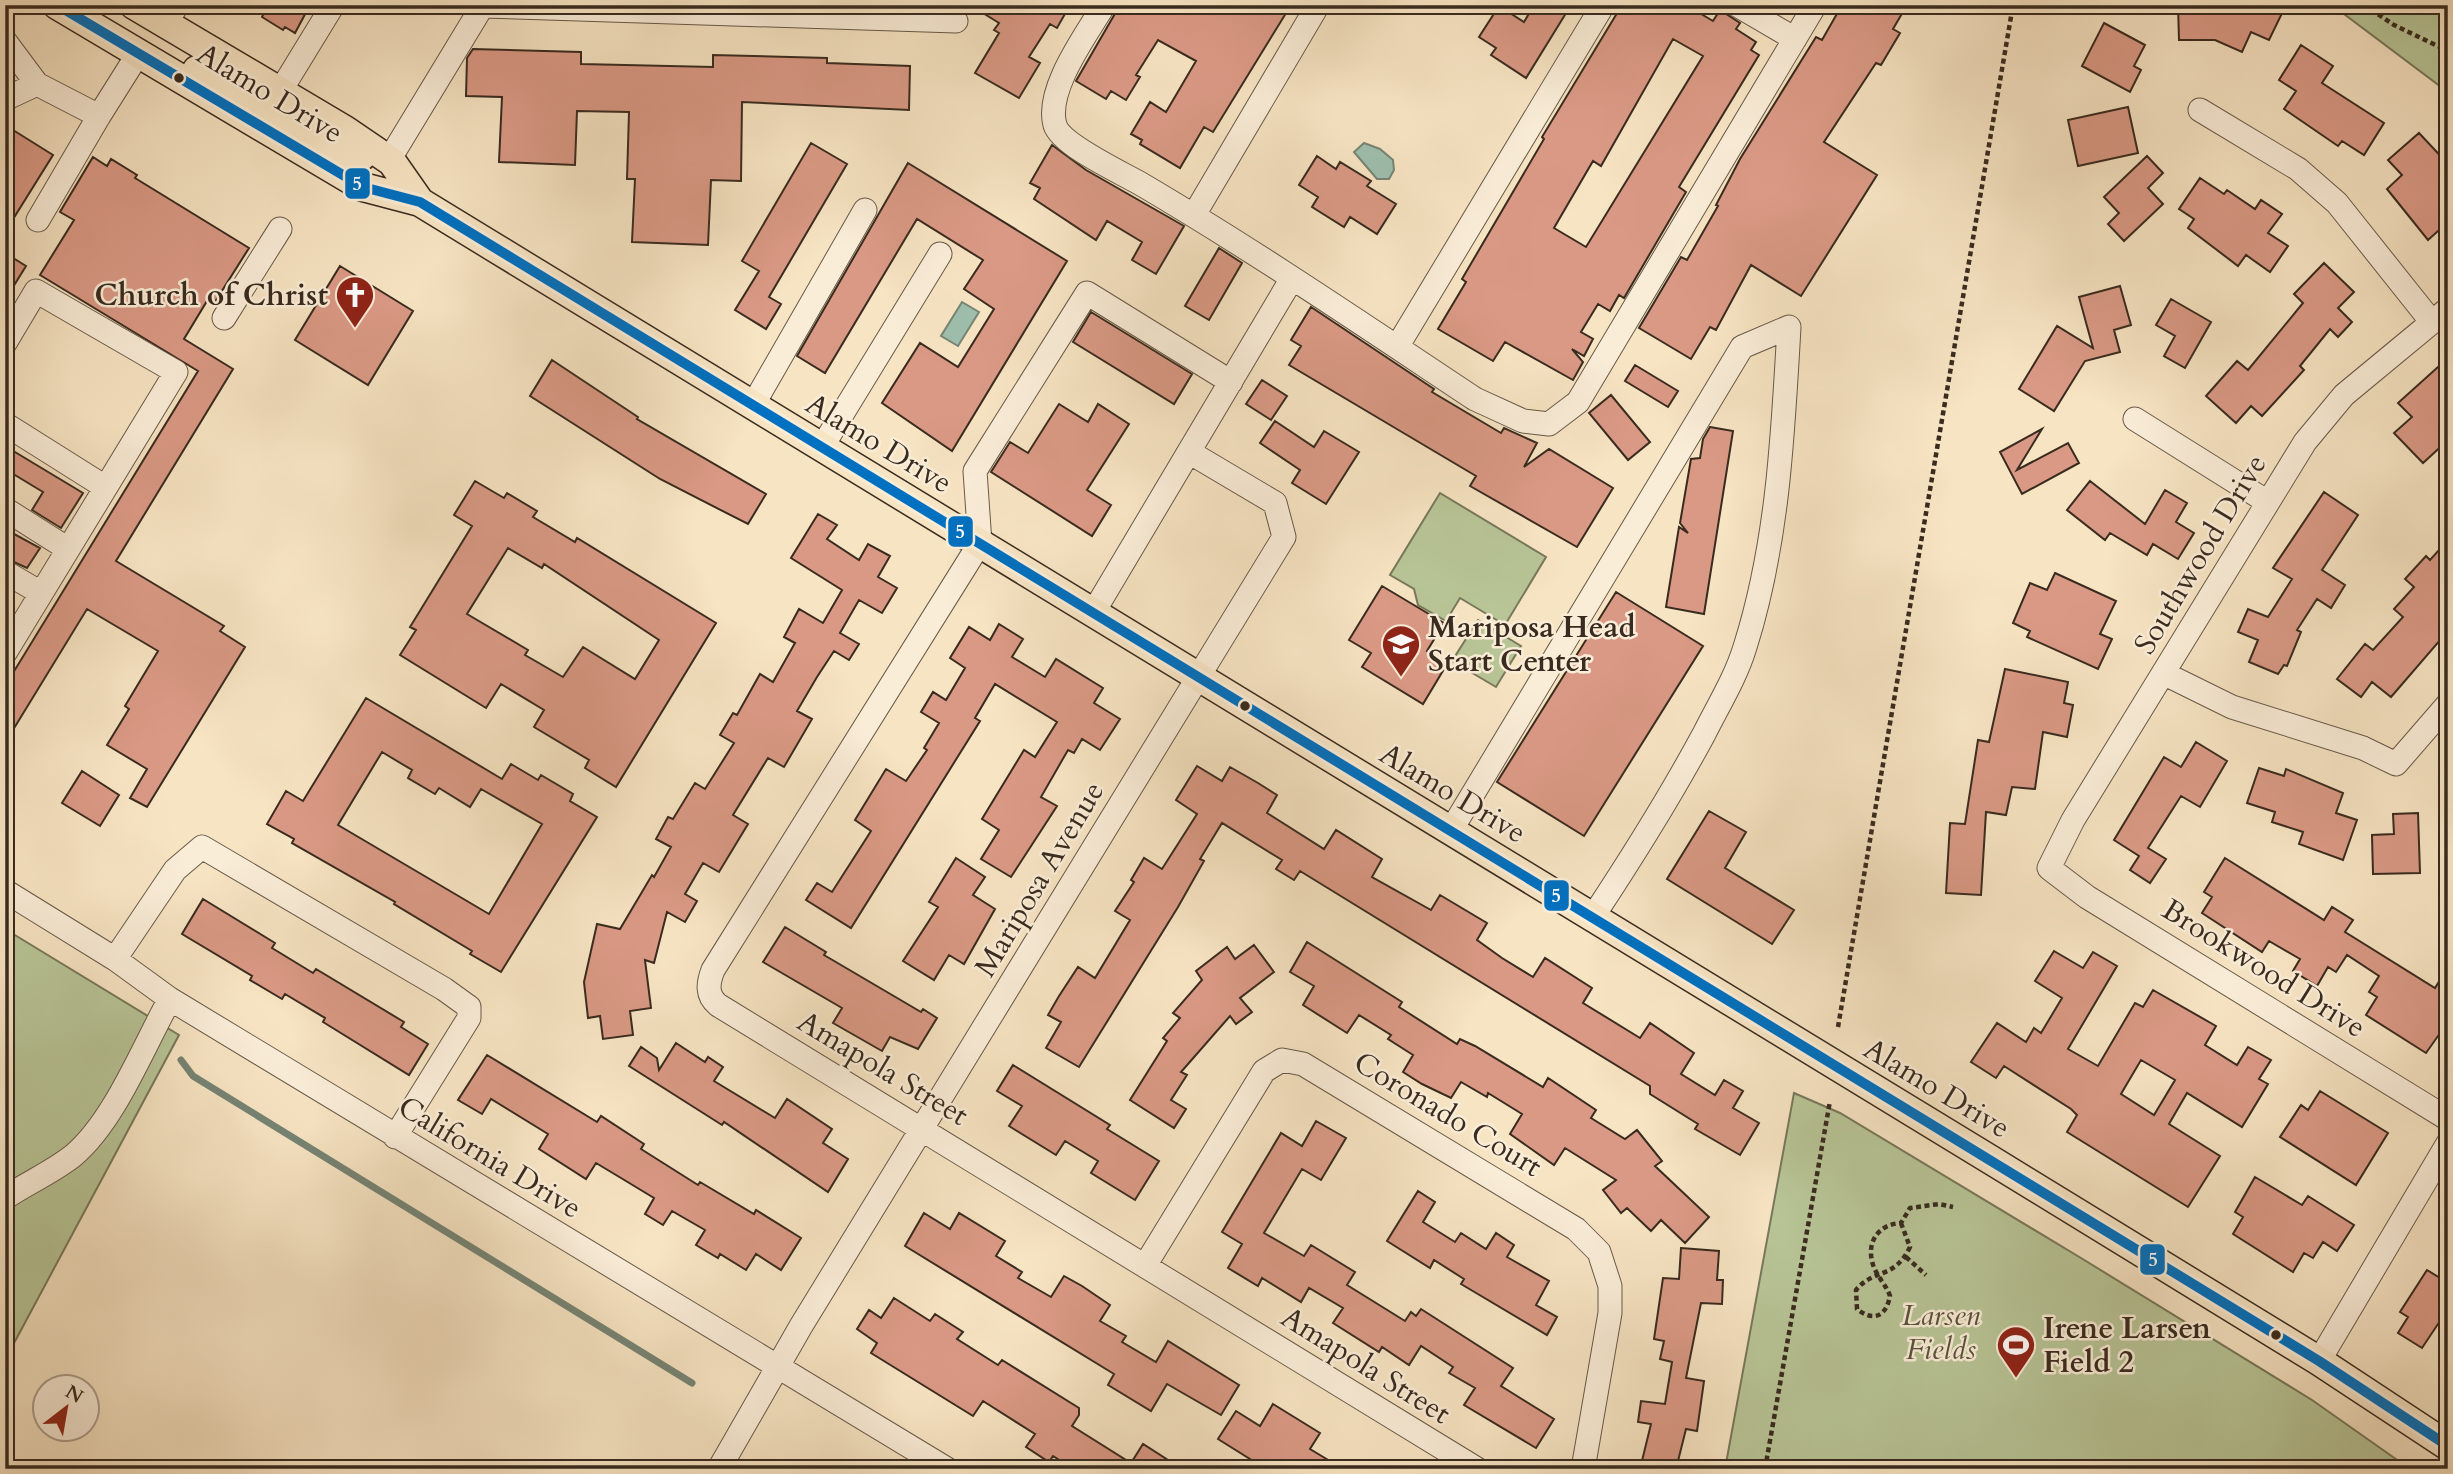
<svg xmlns="http://www.w3.org/2000/svg" width="2453" height="1474" font-family="Cardo,serif">
	<style>
		.green { fill: #b8c597; stroke: #78785b; stroke-width: 2 }
		.water { fill: #9ebfad; stroke: #768474; stroke-width: 2 }
		.lines { fill: none; stroke-linecap: round; stroke-linejoin: round }
		.stream { stroke: #768474; stroke-width: 7 }
		.building { fill: #da9985; stroke: #392b1f; stroke-width: 2; fill-rule: evenodd }
		.minor-casing { stroke: #685948; stroke-width: 25 }
		.major-casing { stroke: #392b1f; stroke-width: 31 }
		.path { stroke: #392b1f; stroke-width: 4.5; stroke-dasharray: 5 3.5; stroke-linecap: butt }
		.minor { stroke: #faedd8; stroke-width: 23 }
		.major { stroke: #f7e4c3; stroke-width: 28 }
		.bus-1-casing { stroke: #faedd8; stroke-width: 16 }
		.bus-1 { stroke: #0070c0; stroke-width: 10 }
		.bus-dot { fill: #392b1f; stroke: #faedd8; stroke-width: 2.5 }
		.labels { text-anchor: middle; stroke-width: 5; stroke-linejoin: round; paint-order: stroke }
		.street-label { font-size: 30px; fill: #392b1f; stroke: #faedd8 }
		.poi-label { font-size: 30px; font-weight: bold; fill: #392b1f; stroke: #faedd8; text-anchor: start }
		.park-label { font-size: 30px; font-style: italic; fill: #59523d; stroke: #faedd8 }
		.line-badge { stroke: #faedd8; stroke-width: 2.5 }
		.badge-label { font-size: 19px; text-anchor: middle; font-weight: bold; fill: #fff }
	</style>
	<rect width="100%" height="100%" fill="#f7e4c3"/>
	<filter id="stains"><feTurbulence type="fractalNoise" baseFrequency=".00286" numOctaves="4"/><feColorMatrix values="0 0 0 0 .2 0 0 0 0 .09 0 0 0 0 .02 0 0 0 .5 -.17"/></filter>
	<radialGradient id="worn" r=".72"><stop offset=".6" stop-color="#630" stop-opacity="0"/><stop offset="1" stop-color="#630" stop-opacity=".3"/></radialGradient>
	<!-- green -->
	<path class="green" d="M2332 5H2448V96L2441 87Z
		M1440 493 1546 557 1505 625 1460 598 1446 621 1418 605 1414 589 1390 575Z
		M1478 620 1521 646 1496 687 1452 661Z
		M5 929 179 1035 5 1360Z
		M1794 1093 1840 1113 2081 1258 2312 1400 2410 1469H1725Z"/>
	<!-- water -->
	<path class="water" d="M1364 143 1380 149 1393 160 1394 170 1389 179H1377L1354 152Z
		M962 302 979 312 958 346 941 336Z"/>
	<g class="lines">
		<!-- stream -->
		<path class="stream" d="M181 1060 193 1076 692 1383
			M837 1467V1469"/>
	</g>
	<!-- building -->
	<path class="building" d="M268 5H310L295 33 285 27 283 30 262 17Z
		M970 5H1070L1057 28 1050 24 1029 57 1040 63 1019 98 975 73 999 33 994 30 999 23Z
		M1120 5H1291L1213 132 1204 127 1180 168 1140 144 1142 140 1131 134 1150 102 1166 112 1196 61 1158 40 1136 75 1140 77 1126 100 1111 91 1106 99 1076 81Z
		M1534 5H1571L1526 78 1491 55 1496 48 1479 37 1499 6 1524 22Z
		M1622 5H1686L1713 21 1720 10 1740 23 1736 29 1756 42 1751 50 1759 55 1679 187 1686 192 1624 298 1619 295 1610 311 1598 304 1581 332 1593 339 1584 356 1572 349 1583 362 1573 380 1505 342 1493 361 1438 329 1466 282 1462 279 1544 139 1542 137ZM1673 39 1703 56 1586 247 1554 228 1593 161 1601 166Z
		M1842 5H1907L1893 29 1900 33 1881 65 1876 63 1824 142 1877 175 1801 296 1751 265 1716 330 1710 327 1691 359 1639 328 1681 257 1687 260 1718 206 1716 205 1740 159 1816 37 1822 40Z
		M2178 5H2286L2269 40 2251 32 2242 52 2215 40H2179Z
		M2104 23 2145 45 2134 66 2141 70 2130 92 2082 66Z
		M2301 45 2333 66 2322 83 2384 123 2364 155 2342 141 2338 146 2284 109 2296 91 2279 80Z
		M473 49 581 52V64L713 67V55L827 58V63L910 66 909 110 742 102 741 181 711 180 708 245 632 242 635 179H627L629 112 577 111 575 165 499 162 502 97 466 96 467 58Z
		M2128 107 2138 153 2078 166 2068 120Z
		M5 125 53 155 5 232Z
		M2419 133 2448 164V222L2428 240 2387 189 2402 175 2388 160Z
		M811 143 847 164 769 297 781 304 766 329 735 310 759 271 742 261Z
		M1052 145 1086 170 1184 226 1156 274 1132 260 1142 242 1107 221 1096 240 1034 199 1040 188 1030 183Z
		M1317 156 1336 169 1340 162 1371 181 1367 186 1396 204 1377 234 1350 217 1344 227 1312 207 1318 197 1299 185Z
		M2147 156 2163 173 2148 188 2163 204 2124 241 2108 224 2119 213 2104 197Z
		M93 157 107 166 111 159 137 175 135 178 249 248 213 305 207 301 184 339 233 369 116 561 224 626 220 631 245 647 147 807 130 798 147 769 107 745 129 709 125 706 158 651 87 609 5 743V686L198 371 40 275 74 220 60 212Z
		M908 163 1067 261 952 451 882 403 920 343 958 367 994 309 964 289 983 260 917 219 825 373 797 356Z
		M2200 178 2224 194 2227 190 2255 209 2261 200 2282 214 2268 233 2288 246 2270 272 2246 255 2238 266 2188 228 2194 219 2179 209Z
		M1219 248 1242 263 1209 320 1185 306Z
		M5 253 26 266 5 300Z
		M2324 263 2354 292 2338 308 2352 322 2338 337 2330 329 2300 366 2304 370 2262 416 2251 406 2236 423 2206 396 2237 361 2248 370 2303 303 2294 294Z
		M340 266 413 311 368 385 295 340Z
		M2120 286 2131 325 2114 330 2120 352 2085 361 2054 411 2019 389 2057 326 2093 348 2079 297Z
		M2171 299 2211 322 2185 368 2164 356 2175 336 2156 325Z
		M1311 307 1434 389 1432 392 1501 433 1504 428 1537 443 1524 467 1549 449 1613 488 1577 547 1470 486 1476 476 1289 365 1301 346 1291 340Z
		M1091 312 1192 374 1174 404 1073 342Z
		M2448 358V440L2423 463 2394 433 2412 417 2398 403Z
		M552 360 638 417 637 419 766 494 748 524 660 479 530 396Z
		M1635 365 1678 391 1668 407 1625 381Z
		M1262 380 1287 396 1271 420 1246 404Z
		M1611 395 1650 442 1628 460 1589 413Z
		M1059 404 1088 422 1098 404 1129 424 1087 490 1111 505 1092 536 991 472 1010 442 1028 453Z
		M1275 421 1314 447 1324 431 1359 452 1326 504 1292 483 1300 470 1260 443Z
		M1710 427 1733 431 1704 614 1666 607 1679 527 1688 533 1680 523 1691 459 1700 458 1703 439Z
		M2042 429 2017 470 2068 443 2079 463 2022 494 2000 452Z
		M5 446 83 493 61 528 32 510 43 492 5 469Z
		M475 481 504 498 507 493 537 511 533 517 575 542 577 538 716 623 616 787 585 768 589 760 534 727 544 710 501 684 486 708 400 655 416 630 410 627 472 526 454 515ZM508 548 542 568 544 564 659 640 635 679 583 647 563 677 525 655 528 650 467 614Z
		M2090 481 2145 524 2165 490 2187 503 2176 522 2194 533 2178 559 2153 544 2147 555 2110 533 2105 540 2067 510Z
		M2324 492 2358 515 2322 570 2345 585 2331 608 2317 599 2297 630 2301 632 2287 666 2284 665 2278 674 2249 662 2258 640 2238 632 2248 609 2268 617 2292 579 2273 568Z
		M818 514 837 525 827 539 859 560 868 544 890 556 878 577 897 588 882 613 859 600 840 633 859 644 849 660 834 651 817 677 797 711 812 719 784 767 768 758 733 815 748 824 719 872 703 863 685 894 697 901 685 922 667 912 654 963 645 960 651 1008 630 1011 633 1035 603 1039 600 1016 588 1018 584 982 597 924 620 929 652 875 654 877 671 847 656 839 668 817 673 819 695 783 705 789 734 743 720 735 733 713 737 715 760 674 773 682 795 643 784 637 799 609 823 623 842 590 791 558Z
		M5 529 40 548 27 568 5 558Z
		M2448 540V631L2391 697 2372 682 2361 697 2337 679 2365 644 2373 650 2403 617 2394 609 2414 587 2405 579 2426 556 2430 560Z
		M2055 573 2116 601 2100 634 2112 639 2098 669 2027 637 2030 631 2013 623 2030 583 2047 590Z
		M1382 586 1444 623 1427 651 1447 664 1423 704 1362 667 1371 653 1349 640Z
		M1616 592 1703 646 1584 836 1497 782Z
		M999 624 1023 639 1012 657 1045 677 1056 659 1103 688 1094 703 1120 719 1100 750 1082 739 1074 753 1068 750 1041 797 1057 806 1011 877 981 859 999 830 982 819 1024 750 1035 757 1057 722 995 684 975 718 980 721 851 928 806 900 817 883 832 892 871 831 855 820 886 769 906 781 927 750 924 748 939 723 921 712 933 692 946 700 965 668 950 658 969 627 990 640Z
		M2005 669 2068 682 2064 703 2073 705 2067 737 2043 732 2035 789 2012 787 2006 815 1986 812 1981 895 1946 893 1950 823 1965 824 1978 740 1989 742Z
		M366 698 502 779 511 764 538 780 541 775 573 794 570 801 597 817 501 972 470 954 472 951 394 904 395 902 292 843 294 839 267 824 286 791 303 801ZM382 752 412 770 408 778 435 794 439 788 470 807 481 789 542 824 489 914 338 825Z
		M2196 742 2227 761 2200 807 2181 796 2148 848 2166 859 2150 883 2130 870 2139 856 2114 840 2164 757 2181 767Z
		M1197 766 1222 781 1230 767 1258 783 1277 795 1267 813 1324 849 1336 830 1382 859 1372 877 1431 910 1440 895 1487 923 1477 940 1502 958 1533 977 1545 958 1592 988 1583 1003 1640 1038 1650 1023 1694 1053 1681 1074 1715 1095 1724 1080 1743 1091 1733 1108 1759 1123 1740 1155 1695 1129 1698 1124 1650 1094V1086L1300 871 1294 880 1276 869 1282 860 1222 823 1200 859 1204 861 1178 907 1079 1067 1046 1048 1061 1022 1048 1015 1059 996 1078 967 1095 978 1130 920 1115 911 1134 882 1131 880 1144 858 1162 869 1197 814 1176 800Z
		M2259 768 2284 776 2286 769 2343 793 2336 813 2357 820 2343 860 2299 844 2303 832 2272 822 2275 812 2247 803Z
		M82 771 119 795 100 826 62 803Z
		M1709 811 1746 832 1725 868 1794 910 1772 944 1667 879Z
		M2418 813 2420 873 2373 874 2372 835 2394 834 2393 814Z
		M956 858 985 877 973 895 995 909 964 964 949 955 934 980 903 961 938 907 929 902Z
		M2225 858 2324 920 2332 907 2353 920 2345 932 2435 988 2448 967V1042L2438 1036 2426 1053 2366 1015 2377 997 2369 992 2379 976 2347 955 2336 972 2328 967 2317 986 2293 971 2300 959 2269 941 2262 952 2202 913 2212 897 2204 892Z
		M203 899 275 943 272 948 313 973 316 969 404 1022 401 1027 428 1044 409 1075 323 1022 325 1018 285 994 282 999 250 980 252 976 182 934Z
		M785 927 826 952 824 955 921 1012 923 1009 937 1018 918 1049 890 1037 882 1051 833 1023 842 1008 763 962Z
		M1307 942 1402 1002 1399 1007 1457 1044 1460 1039 1475 1046 1543 1087 1548 1078 1596 1110 1591 1118 1625 1139 1637 1130 1662 1161 1655 1166 1709 1217 1685 1243 1661 1220 1651 1231 1627 1208 1621 1213 1603 1190 1616 1180 1565 1148 1554 1165 1510 1134 1522 1114 1488 1093 1487 1097 1461 1082 1451 1098 1422 1084 1403 1072 1413 1055 1388 1039 1391 1035 1359 1015 1347 1033 1303 1005 1314 986 1290 972Z
		M1254 945 1274 972 1240 998 1252 1012 1236 1024 1230 1016 1181 1072 1187 1075 1171 1100 1186 1109 1174 1128 1130 1100 1167 1041 1163 1038 1180 1018 1173 1013 1202 980 1196 971 1227 947 1235 959Z
		M2054 951 2083 968 2093 952 2117 966 2068 1049 2098 1066 2135 1003 2143 1007 2153 990 2216 1026 2205 1045 2237 1065 2248 1047 2271 1060 2259 1079 2268 1084 2242 1127 2187 1093 2169 1124 2220 1156 2188 1207 2067 1132 2077 1115 2071 1109 2004 1066 1996 1078 1971 1062 1997 1023 2026 1042 2034 1028 2041 1033 2062 998 2035 981ZM2141 1060 2175 1080 2154 1115 2121 1094Z
		M676 1043 705 1062 708 1057 723 1067 714 1081 775 1118 787 1099 832 1129 823 1143 848 1159 828 1192 724 1122 722 1125 629 1066 641 1047 657 1058 659 1070Z
		M487 1055 597 1122 601 1116 644 1144 641 1149 698 1185 700 1182 754 1214 756 1210 801 1238 781 1270 756 1254 746 1270 720 1254 718 1258 696 1245 705 1230 672 1211 663 1225 645 1214 654 1198 621 1178 596 1163 586 1179 539 1149 548 1134 491 1099 482 1114 458 1100Z
		M1013 1065 1110 1125 1107 1129 1159 1161 1135 1200 1091 1173 1098 1161 1065 1141 1056 1155 1009 1126 1022 1106 997 1091Z
		M2320 1091 2388 1133 2356 1185 2280 1137 2301 1105 2308 1110Z
		M1316 1121 1346 1138 1321 1180 1302 1169 1264 1233 1304 1256 1311 1245 1355 1272 1347 1285 1405 1321 1411 1312 1416 1316 1421 1309 1513 1368 1501 1386 1554 1419 1536 1448 1464 1405 1475 1388 1449 1373 1453 1367 1421 1346 1409 1365 1382 1347 1379 1352 1333 1323 1343 1308 1309 1288 1301 1302 1262 1278 1258 1286 1228 1268 1242 1244 1222 1232 1281 1133 1302 1146Z
		M2255 1177 2302 1205 2308 1196 2354 1225 2337 1251 2323 1242 2313 1258 2304 1253 2293 1272 2233 1234 2243 1217 2235 1212Z
		M1418 1191 1435 1202 1423 1222 1455 1242 1461 1233 1486 1249 1496 1233 1514 1245 1507 1257 1549 1281 1536 1305 1557 1317 1547 1335 1461 1284 1464 1279 1434 1260 1430 1268 1387 1241Z
		M924 1213 950 1229 959 1213 1005 1241 996 1256 1022 1272 1018 1278 1051 1297 1064 1276 1082 1286 1110 1305 1100 1321 1126 1336 1122 1342 1156 1362 1168 1341 1239 1385 1221 1415 1167 1384 1151 1411 1108 1385 1114 1374 905 1246Z
		M1681 1248 1719 1251 1717 1280H1723L1722 1304 1701 1303 1686 1378 1704 1381 1697 1431 1686 1429 1676 1469H1640L1651 1424 1638 1422 1641 1401 1665 1404 1672 1362 1660 1359 1664 1341 1654 1339 1663 1278 1679 1279Z
		M2427 1270 2448 1283V1330L2438 1324 2422 1348 2398 1333 2408 1317 2400 1312Z
		M894 1298 930 1321 935 1314 963 1332 957 1339 998 1365 1002 1360 1079 1408V1415L1072 1426 1131 1463 1143 1444 1182 1469H1074L1053 1456 1049 1462 1026 1447 1035 1434 983 1401 973 1416 871 1353 877 1343 857 1329 869 1310 881 1318Z
		M1273 1404 1320 1433 1310 1449 1343 1469H1266L1218 1439 1236 1411 1260 1426Z"/>
	<g class="lines">
		<!-- minor casing -->
		<g class="minor-casing">
			<path id="minor" d="M1104 5C1086 35 1045 90 1055 125 1061 145 1122 173 1141 184 1255 251 1365 326 1475 399L1523 421 1549 424 1578 402 1815 5
				M1737 5 1795 39
				M483 6 956 21
				M165 25 177 5
				M5 41 37 84
				M281 90 333 5
				M5 99 37 84 99 116 138 54
				M2200 110 2298 169 2337 203 2431 321
				M389 160 483 5
				M1194 215 1318 5
				M38 220 99 116
				M2448 309 2344 395 2305 442 2073 820 2049 868 2087 897 2448 1119
				M224 318 280 229
				M5 343 36 291 176 372 5 653
				M1397 347 1603 5
				M1231 382 1087 293 975 471 980 543 713 970C708 983 706 995 718 1005L1477 1469
				M753 405 865 210
				M2135 419 2266 501
				M5 424 105 487
				M822 447 940 254
				M5 509 68 549
				M5 572 41 593
				M1093 613 1291 280
				M2165 674 2232 707 2363 748 2396 764 2448 704
				M1450 832 1742 347 1789 327C1783 434 1778 543 1745 647 1736 677 1718 706 1704 734 1670 797 1633 856 1594 915
				M5 891 115 959 170 999 947 1469
				M115 959 175 870 202 847 444 989 469 1007V1018L395 1137
				M5 1198C27 1183 53 1172 74 1155 115 1120 143 1047 170 999
				M1146 1264 1264 1071 1282 1060 1303 1064 1576 1229 1599 1252 1610 1286V1313L1583 1469
				M2319 1361 2448 1143
				M719 1469 801 1326 1284 537 1275 503 1189 452"/>
		</g>
		<!-- major casing -->
		<g class="major-casing">
			<path id="major" d="M57 5 363 187 420 202 492 246 1991 1160 2319 1361 2448 1446
				M134 5 345 130 392 162 420 202
				M197 70 231 86 335 146 362 156"/>
		</g>
		<!-- path -->
		<path class="path" d="M2364 5 2394 25 2448 51
			M1838 1027 2013 5
			M1901 1223 1910 1247C1894 1280 1874 1268 1856 1290L1857 1309C1873 1322 1886 1317 1890 1296 1886 1284 1875 1275 1872 1261 1867 1240 1880 1224 1901 1223L1910 1208 1939 1204 1953 1207
			M1906 1257 1926 1275
			M1765 1469 1830 1101"/>
		<!-- minor -->
		<use href="#minor" class="minor"/>
		<!-- major -->
		<use href="#major" class="major"/>
		<!-- bus-1 casing -->
		<g class="bus-1-casing">
			<path id="bus-1" d="M57 5 363 187 420 202 2319 1361 2448 1446"/>
		</g>
		<!-- bus-1 -->
		<use href="#bus-1" class="bus-1"/>
	</g>
	<!-- icons -->
	<defs>
		<g id="church-pin" transform="scale(2.0125)"><path d="M0 17L-7.5 6A9.5 9.5 0 1 1 7.5 6Z" fill="#8f2418" stroke="#faedd8"/><path d="M-1.2-6h2.4v3.5h3.3v2.4h-3.3V6h-2.4V-.1h-3.3v-2.4h3.3Z" fill="#fff"/></g>
		<g id="school-pin" transform="scale(2.0125)"><path d="M0 17L-7.5 6A9.5 9.5 0 1 1 7.5 6Z" fill="#8f2418" stroke="#faedd8"/><path d="M0-5L7-2L0 1L-7-2ZM-4 1L0 2.5L4 1V4Q0 6-4 4Z" fill="#fff"/></g>
		<g id="stadium-pin" transform="scale(2.0125)"><path d="M0 17L-7.5 6A9.5 9.5 0 1 1 7.5 6Z" fill="#8f2418" stroke="#faedd8"/><path d="M0-5a6.5 5 0 1 0 0 10a6.5 5 0 1 0 0-10ZM-3.5-1.8h7v3.6h-7Z" fill="#fff"/></g>
	</defs>
	<g fill-rule="evenodd">
		<use href="#church-pin" x="355" y="295"/>
		<use href="#school-pin" x="1401" y="644"/>
		<use href="#stadium-pin" x="2016" y="1345"/>
	</g>
	<!-- markers -->
	<g class="bus-dot">
		<circle cx="179" cy="78" r="6"/>
		<circle cx="1245" cy="706" r="6"/>
		<circle cx="2276" cy="1335" r="6"/>
	</g>
	<g class="labels">
		<!-- street labels -->
		<g class="street-label">
			<text transform="translate(270 93) rotate(31)" y="10">Alamo Drive</text>
			<text transform="translate(879 443) rotate(31)" y="10">Alamo Drive</text>
			<text transform="translate(2200 554) rotate(-59)" y="10">Southwood Drive</text>
			<text transform="translate(1453 793) rotate(31)" y="10">Alamo Drive</text>
			<text transform="translate(1039 879) rotate(-59)" y="10">Mariposa Avenue</text>
			<text transform="translate(2264 968) rotate(32)" y="10">Brookwood Drive</text>
			<text transform="translate(883 1068) rotate(31)" y="10">Amapola Street</text>
			<text transform="translate(1937 1088) rotate(31)" y="10">Alamo Drive</text>
			<text transform="translate(1448 1114) rotate(31)" y="10">Coronado Court</text>
			<text transform="translate(490 1157) rotate(31)" y="10">California Drive</text>
			<text transform="translate(1366 1365) rotate(32)" y="10">Amapola Street</text>
		</g>
		<!-- poi labels -->
		<g class="poi-label">
			<text x="328" y="305" text-anchor="end">Church of Christ</text>
			<text x="1428" y="637">Mariposa Head<tspan x="1428" dy="34">Start Center</tspan></text>
			<text x="2043" y="1338">Irene Larsen<tspan x="2043" dy="34">Field 2</tspan></text>
		</g>
		<!-- park labels -->
		<g class="park-label">
			<text x="1941" y="1325">Larsen<tspan x="1941" dy="34">Fields</tspan></text>
		</g>
	</g>
	<g class="line-badge">
		<rect x="344" y="167" width="27" height="33" rx="7" fill="#0070c0"/>
		<rect x="947" y="515" width="27" height="33" rx="7" fill="#0070c0"/>
		<rect x="1543" y="879" width="27" height="33" rx="7" fill="#0070c0"/>
		<rect x="2139" y="1243" width="27" height="33" rx="7" fill="#0070c0"/>
	</g>
	<g class="badge-label">
		<text x="357" y="190">5</text>
		<text x="960" y="538">5</text>
		<text x="1556" y="902">5</text>
		<text x="2153" y="1266">5</text>
	</g>
	<!-- margin -->
	<rect width="2453" height="1474" fill="none" stroke="#f7e4c3" stroke-width="28"/>
	<rect x="7" y="7" width="2439" height="1460" fill="none" stroke="#392b1f" stroke-width="3.5"/>
	<rect x="14" y="14" width="2425" height="1446" fill="none" stroke="#392b1f" stroke-width="2"/>
	<!-- north arrow -->
	<g transform="translate(66 1408) rotate(31)"><circle r="33" fill="#faedd8" stroke="#ad9f8e" stroke-width="2"/>
	<path d="M0-5L12 26L0 18L-12 26Z" fill="#8f2418"/>
	<text y="-10" font-size="19" font-weight="bold" text-anchor="middle" fill="#392b1f">N</text>
	</g>
	<rect width="100%" height="100%" filter="url(#stains)"/>
	<rect width="100%" height="100%" fill="url(#worn)"/>
</svg>
